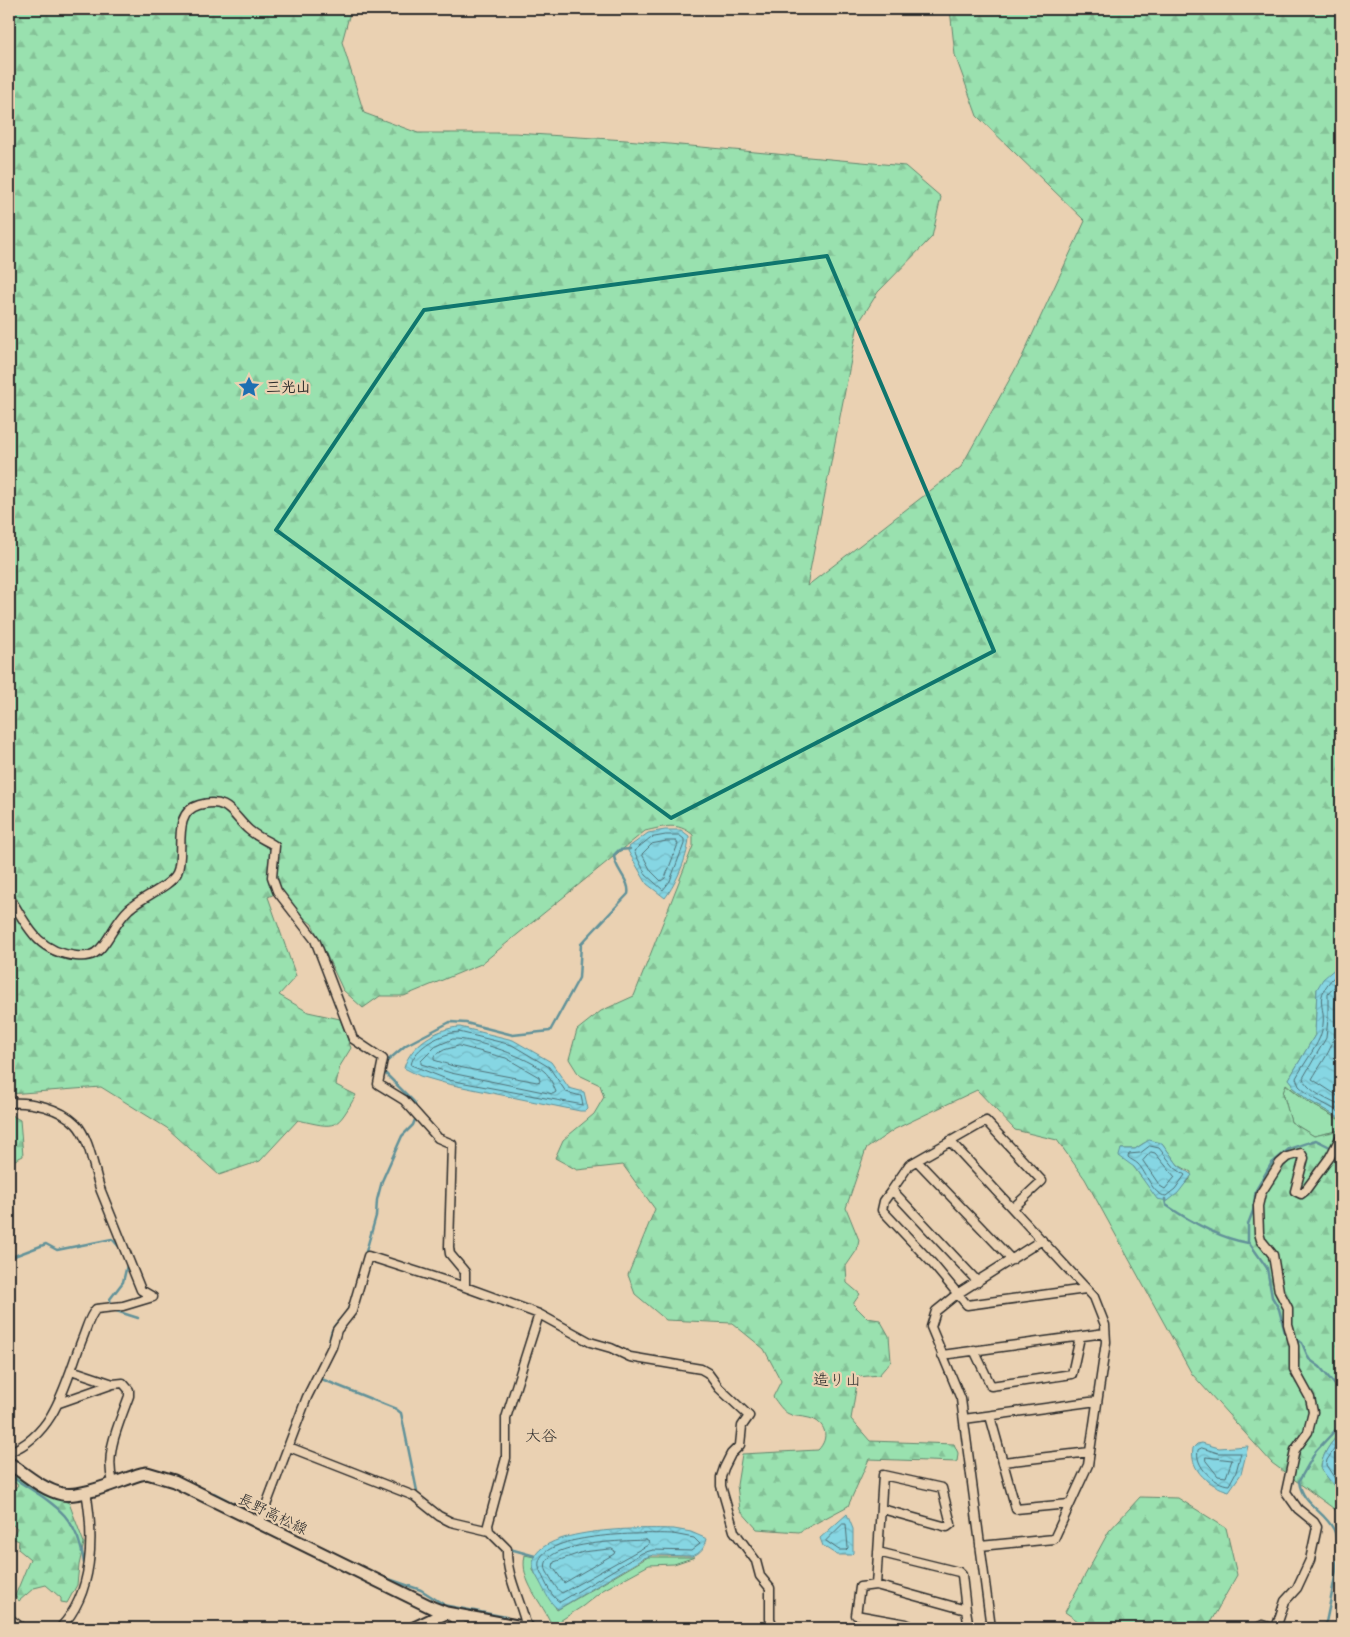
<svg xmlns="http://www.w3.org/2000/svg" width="1350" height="1637" font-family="Delius,'Klee One',sans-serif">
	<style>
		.grass { fill: #99e1af; stroke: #62866d }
		.forest { fill: url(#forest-firs); stroke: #62866d; fill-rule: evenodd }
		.water { fill: url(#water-waves); stroke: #629299 }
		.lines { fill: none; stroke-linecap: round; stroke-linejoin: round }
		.shore { stroke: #4f6f75; stroke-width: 1 }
		.stream { stroke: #629299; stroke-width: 2.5 }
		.minor-casing { stroke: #2b2b2b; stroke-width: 11 }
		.secondary-casing { stroke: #2b2b2b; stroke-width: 15 }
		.minor { stroke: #ead1b2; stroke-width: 8 }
		.secondary { stroke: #ead1b2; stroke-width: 11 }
		.marked { fill: none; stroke: #0f766e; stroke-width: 4; stroke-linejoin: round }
		.labels { text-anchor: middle; stroke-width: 4.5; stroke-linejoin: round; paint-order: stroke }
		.poi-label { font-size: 15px; font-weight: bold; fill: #2b2b2b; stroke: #ead1b2; text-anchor: start }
		.street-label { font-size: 15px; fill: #2b2b2b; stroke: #ead1b2 }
		.neighbourhood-label { font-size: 16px; fill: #2b2b2b; stroke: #ead1b2 }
	</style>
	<defs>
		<pattern id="forest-firs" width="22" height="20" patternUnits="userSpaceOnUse" patternTransform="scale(1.25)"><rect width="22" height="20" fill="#99e1af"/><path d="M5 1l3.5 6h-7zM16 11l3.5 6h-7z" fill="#84c197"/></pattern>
		<pattern id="water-waves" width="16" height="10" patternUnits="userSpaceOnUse" patternTransform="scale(1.25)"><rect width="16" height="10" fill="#86d6e3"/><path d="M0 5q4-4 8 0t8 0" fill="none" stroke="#74b8c3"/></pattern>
	</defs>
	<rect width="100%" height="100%" fill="#ead1b2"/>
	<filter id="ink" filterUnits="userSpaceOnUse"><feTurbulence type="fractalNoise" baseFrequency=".02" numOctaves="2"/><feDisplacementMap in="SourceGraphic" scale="10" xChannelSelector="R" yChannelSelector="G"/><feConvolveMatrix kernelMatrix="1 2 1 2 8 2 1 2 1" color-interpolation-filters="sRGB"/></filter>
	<g filter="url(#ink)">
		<!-- grass -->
		<path class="grass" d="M1285 1084 1308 1102 1340 1120 1341 1130 1314 1136 1291 1122 1283 1093Z
			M525 1555 534 1557 533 1570 557 1610 648 1557H695L674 1564 649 1565 603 1590 583 1606 552 1626C543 1602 519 1582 525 1555Z"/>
		<!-- forest -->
		<path class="forest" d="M9 9H351L342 42 364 113 418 133H515L626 140 905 166 941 197 932 237 878 292 858 324 807 586 961 467 1022 357 1085 221 977 116 955 55 950 9H1341V958L1338 966 1317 989 1315 1035 1289 1079 1294 1084 1292 1087 1308 1100 1341 1119V1126L1340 1120 1308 1102 1286 1084 1283 1093 1291 1122 1314 1136 1341 1130V1433C1331 1441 1321 1456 1321 1469L1341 1495V1514L1272 1463 1192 1374 1085 1179 1057 1140 1015 1130 977 1090 895 1129 866 1149 846 1208 859 1240 857 1250 846 1266 847 1283 860 1294 853 1304 867 1318 880 1320 889 1336 891 1361 879 1375 858 1377 851 1419 870 1441 954 1444 958 1453 957 1462 869 1459 848 1506 799 1532 757 1529 740 1510 737 1485 742 1454 818 1450C830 1438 826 1422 809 1418 802 1416 795 1417 789 1414 783 1412 777 1402 773 1397L781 1381 764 1349 732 1323 666 1320 635 1294 628 1275 655 1209 623 1165 577 1170 555 1158 563 1140 594 1114 604 1097 600 1085 579 1075 569 1059 577 1030 601 1011 634 996 693 846V835C677 821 664 827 645 831L481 964 404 996H380L363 1008 343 990 312 924 296 912 281 891 268 897 296 976 279 995 308 1012 340 1019 351 1048 340 1066 336 1085 356 1095C336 1130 337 1129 298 1120L260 1161 219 1175 167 1128 101 1087 9 1094ZM1144 1143H1162L1178 1165 1191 1172 1190 1179 1168 1201 1141 1177 1121 1149H1135Z
			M9 1114 20 1120 23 1156 9 1163Z
			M9 1470 44 1493 69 1503 84 1543 79 1565 77 1585 67 1603 61 1602V1598L46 1585 34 1588 19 1601 15 1596 30 1559 18 1549 19 1541 12 1538 17 1528 9 1522V1492H12L18 1485 9 1479Z
			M1140 1497 1178 1498 1226 1528 1237 1575 1207 1628H1088L1065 1612 1109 1531Z"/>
		<!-- water -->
		<path class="water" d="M665 830H681L689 836C689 854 676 884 665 898L647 884 628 851 629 847 648 833Z
			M1341 958V1119L1308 1100 1292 1087 1293 1084 1289 1079 1315 1035 1317 989 1323 979 1338 966Z
			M460 1027 513 1040 551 1062 569 1088 584 1092 588 1109 586 1111H580L448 1084 420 1076 404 1068C410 1045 437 1028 460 1027Z
			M1149 1140 1162 1143 1178 1165 1192 1175 1178 1193 1168 1201 1157 1199 1134 1167 1119 1156 1121 1149H1135Z
			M1341 1433V1495L1321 1469C1321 1456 1331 1441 1341 1433Z
			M1202 1443 1219 1448 1248 1446 1241 1474 1229 1491C1210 1486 1189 1471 1193 1448L1197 1444Z
			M847 1514 853 1529V1553L851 1555H837L823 1546 820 1538Z
			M674 1529 691 1532 707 1539C705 1547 700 1554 692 1556L653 1555 644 1558 558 1609C549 1603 543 1587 537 1577 508 1525 650 1528 674 1529Z"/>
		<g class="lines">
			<!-- shore -->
			<path class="shore" d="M666 835H679L684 839V844L670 881 663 890 646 875 634 851 650 838Z
				M667 841H676L678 844 665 878 661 881 651 871 642 854 652 844Z
				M1341 970C1305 1003 1332 1003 1320 1037 1314 1051 1303 1065 1296 1078L1299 1086 1310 1096 1341 1113
				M1341 979 1328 994V1019L1326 1038 1303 1078C1307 1091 1330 1101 1341 1106
				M1341 988C1329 1004 1339 1023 1333 1041 1329 1054 1319 1067 1312 1079L1341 1098
				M459 1032 512 1045 549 1067 566 1092 581 1096 583 1105 449 1080 411 1065C414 1047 442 1033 459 1032Z
				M453 1039C473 1038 531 1058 545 1072 549 1075 554 1087 556 1092L553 1094 451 1073 421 1064V1061L435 1047Z
				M459 1046 506 1058 539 1077 540 1081 537 1082 453 1066 434 1060V1056L444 1050Z
				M1150 1146 1159 1148 1175 1168 1185 1175 1175 1189 1166 1196C1152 1195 1147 1173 1138 1164 1135 1161 1131 1160 1128 1157L1129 1154 1140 1153Z
				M1151 1152 1155 1153 1175 1177 1165 1189 1160 1186 1143 1161Z
				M1341 1439 1327 1460 1326 1465 1341 1488
				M1202 1448 1218 1453H1241L1236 1472 1229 1485C1214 1484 1194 1466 1198 1450Z
				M1206 1457 1232 1460 1226 1477 1218 1476 1206 1461Z
				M843 1524H846L848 1548 846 1550H839L826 1541Z
				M673 1534 694 1538 700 1544 691 1551 653 1550 642 1553 560 1602C552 1598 545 1582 541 1573 520 1531 652 1533 673 1534Z
				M646 1540 649 1542 648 1545 562 1593C556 1590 551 1578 547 1572 532 1541 630 1541 646 1540Z
				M612 1549 615 1551 614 1554 564 1583 553 1567 554 1562 583 1552Z"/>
			<!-- stream -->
			<path class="stream" d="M385 1063 406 1045 450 1022 466 1023 513 1035 550 1031 579 978 581 944 628 894C631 881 614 869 614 855L619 850 630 849
				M383 1071 414 1102 417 1111
				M1165 1199 1166 1205C1191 1222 1219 1238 1248 1243
				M365 1255 376 1216 377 1200 382 1181 402 1136 413 1125 416 1117
				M9 1258 46 1244 57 1250 112 1239 122 1250
				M111 1306 110 1299 123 1282 127 1265
				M113 1310 138 1318
				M1290 1336 1285 1333 1279 1309 1272 1297 1267 1268 1248 1241V1224L1253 1211 1256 1190 1271 1164 1289 1149 1316 1140 1332 1148
				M1294 1338 1302 1343 1309 1359 1320 1367 1341 1392
				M329 1345C331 1319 342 1324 350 1305
				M319 1378 396 1409 401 1413 417 1491
				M9 1475C49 1502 77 1511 84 1563
				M214 1493 260 1517
				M510 1551V1549L535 1556
				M380 1576 421 1590 443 1604
				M517 1585 530 1623
				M443 1605 506 1617
				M1325 1628C1329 1604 1344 1551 1334 1530 1324 1510 1302 1505 1299 1481L1316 1451 1341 1424"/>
			<!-- minor casing -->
			<g class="minor-casing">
				<path id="minor" d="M9 896C27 926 37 952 76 956 86 957 93 956 100 949 111 937 116 921 129 909 141 897 170 887 177 873 186 854 170 813 199 805 229 797 232 815 249 830 257 837 266 840 275 846L272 877 277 891 315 940 353 1039 383 1059 378 1084 404 1100 438 1138 452 1144 449 1247 450 1254 465 1272V1287
					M9 1103C31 1101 60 1108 76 1124 90 1138 94 1172 101 1191 114 1224 128 1257 141 1290L153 1297
					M950 1141 1094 1297 1105 1325 1106 1342 1088 1465 1054 1539 980 1546
					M917 1161 1012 1260
					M892 1190 884 1201 882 1210 932 1263 967 1305 1086 1289
					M978 1282 892 1190 909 1165 986 1121 1042 1181 1013 1208
					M974 1350 991 1386 1072 1374 1080 1337
					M942 1355 1105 1333
					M71 1370 113 1384
					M59 1403 113 1384 123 1383 129 1390V1396C119 1424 104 1453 113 1482
					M990 1416 1016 1509 1069 1504
					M964 1419 1097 1401
					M289 1447 414 1496 439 1516 451 1522 489 1531
					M9 1452C57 1434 66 1379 83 1337 87 1327 89 1317 96 1309L123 1306 153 1297
					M1003 1462 1090 1452
					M259 1524 307 1397 332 1347 337 1330 352 1311 368 1256 465 1287 539 1314 590 1342 611 1348 630 1357 701 1369 708 1373 719 1388 749 1416 742 1426 740 1445 731 1454 724 1468 721 1477V1486L734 1531 756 1561 760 1576 770 1588V1619L774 1628
					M878 1552 959 1572 962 1575 966 1610
					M876 1585 883 1475 942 1488 951 1524 947 1527 882 1509
					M449 1615 465 1628
					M9 1618 22 1628
					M60 1628C94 1593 94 1537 86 1491
					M527 1628C521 1601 506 1576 507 1549L489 1531 488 1525 506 1458V1418L539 1314
					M915 1628 906 1624 856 1615 860 1587 876 1585 966 1610 969 1628
					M991 1628 961 1399 931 1327 936 1311 957 1294 1042 1240
					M1257 1628 1263 1625 1273 1628
					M1276 1628 1285 1601 1297 1588 1310 1560 1317 1527 1314 1522 1298 1509 1286 1492 1295 1450 1308 1432 1313 1412 1310 1398 1294 1369V1346L1288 1324V1308L1279 1291 1273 1255 1261 1240 1259 1233 1258 1206 1261 1193 1280 1163 1287 1157 1301 1153 1304 1158 1295 1191 1301 1194 1305 1191 1330 1157 1341 1136"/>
			</g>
			<!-- secondary casing -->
			<g class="secondary-casing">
				<path id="secondary" d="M9 1463C25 1474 43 1490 62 1494 83 1498 120 1480 141 1474L147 1473 174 1481 433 1608 446 1613 528 1628
					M414 1628 446 1613"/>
			</g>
			<!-- minor -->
			<use href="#minor" class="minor"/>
			<!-- secondary -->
			<use href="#secondary" class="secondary"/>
		</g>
	</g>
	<!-- marked area -->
	<path class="marked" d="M827 256 994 651 671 818 276 530 424 310Z"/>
	<!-- icons -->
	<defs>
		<g id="sight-bare" transform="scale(1.725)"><path d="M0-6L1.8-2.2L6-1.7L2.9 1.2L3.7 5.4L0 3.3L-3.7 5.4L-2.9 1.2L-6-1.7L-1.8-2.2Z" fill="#1f6fb2" stroke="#ead1b2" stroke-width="2.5" paint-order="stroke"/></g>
	</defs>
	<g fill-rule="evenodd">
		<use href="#sight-bare" x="249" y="387"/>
	</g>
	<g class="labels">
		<!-- poi labels -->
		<g class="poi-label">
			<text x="266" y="392">三光山</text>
		</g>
		<!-- street labels -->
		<g class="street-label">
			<text transform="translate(273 1514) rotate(26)" y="5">長野高松線</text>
		</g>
		<!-- neighbourhood labels -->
		<g class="neighbourhood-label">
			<text x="837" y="1385">造り山</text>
			<text x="541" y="1441">大谷</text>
		</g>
	</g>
	<!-- margin -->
	<rect width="1350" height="1637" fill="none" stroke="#ead1b2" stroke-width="30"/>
	<rect x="15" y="15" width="1320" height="1607" fill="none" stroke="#2b2b2b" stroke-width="2" filter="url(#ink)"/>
</svg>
